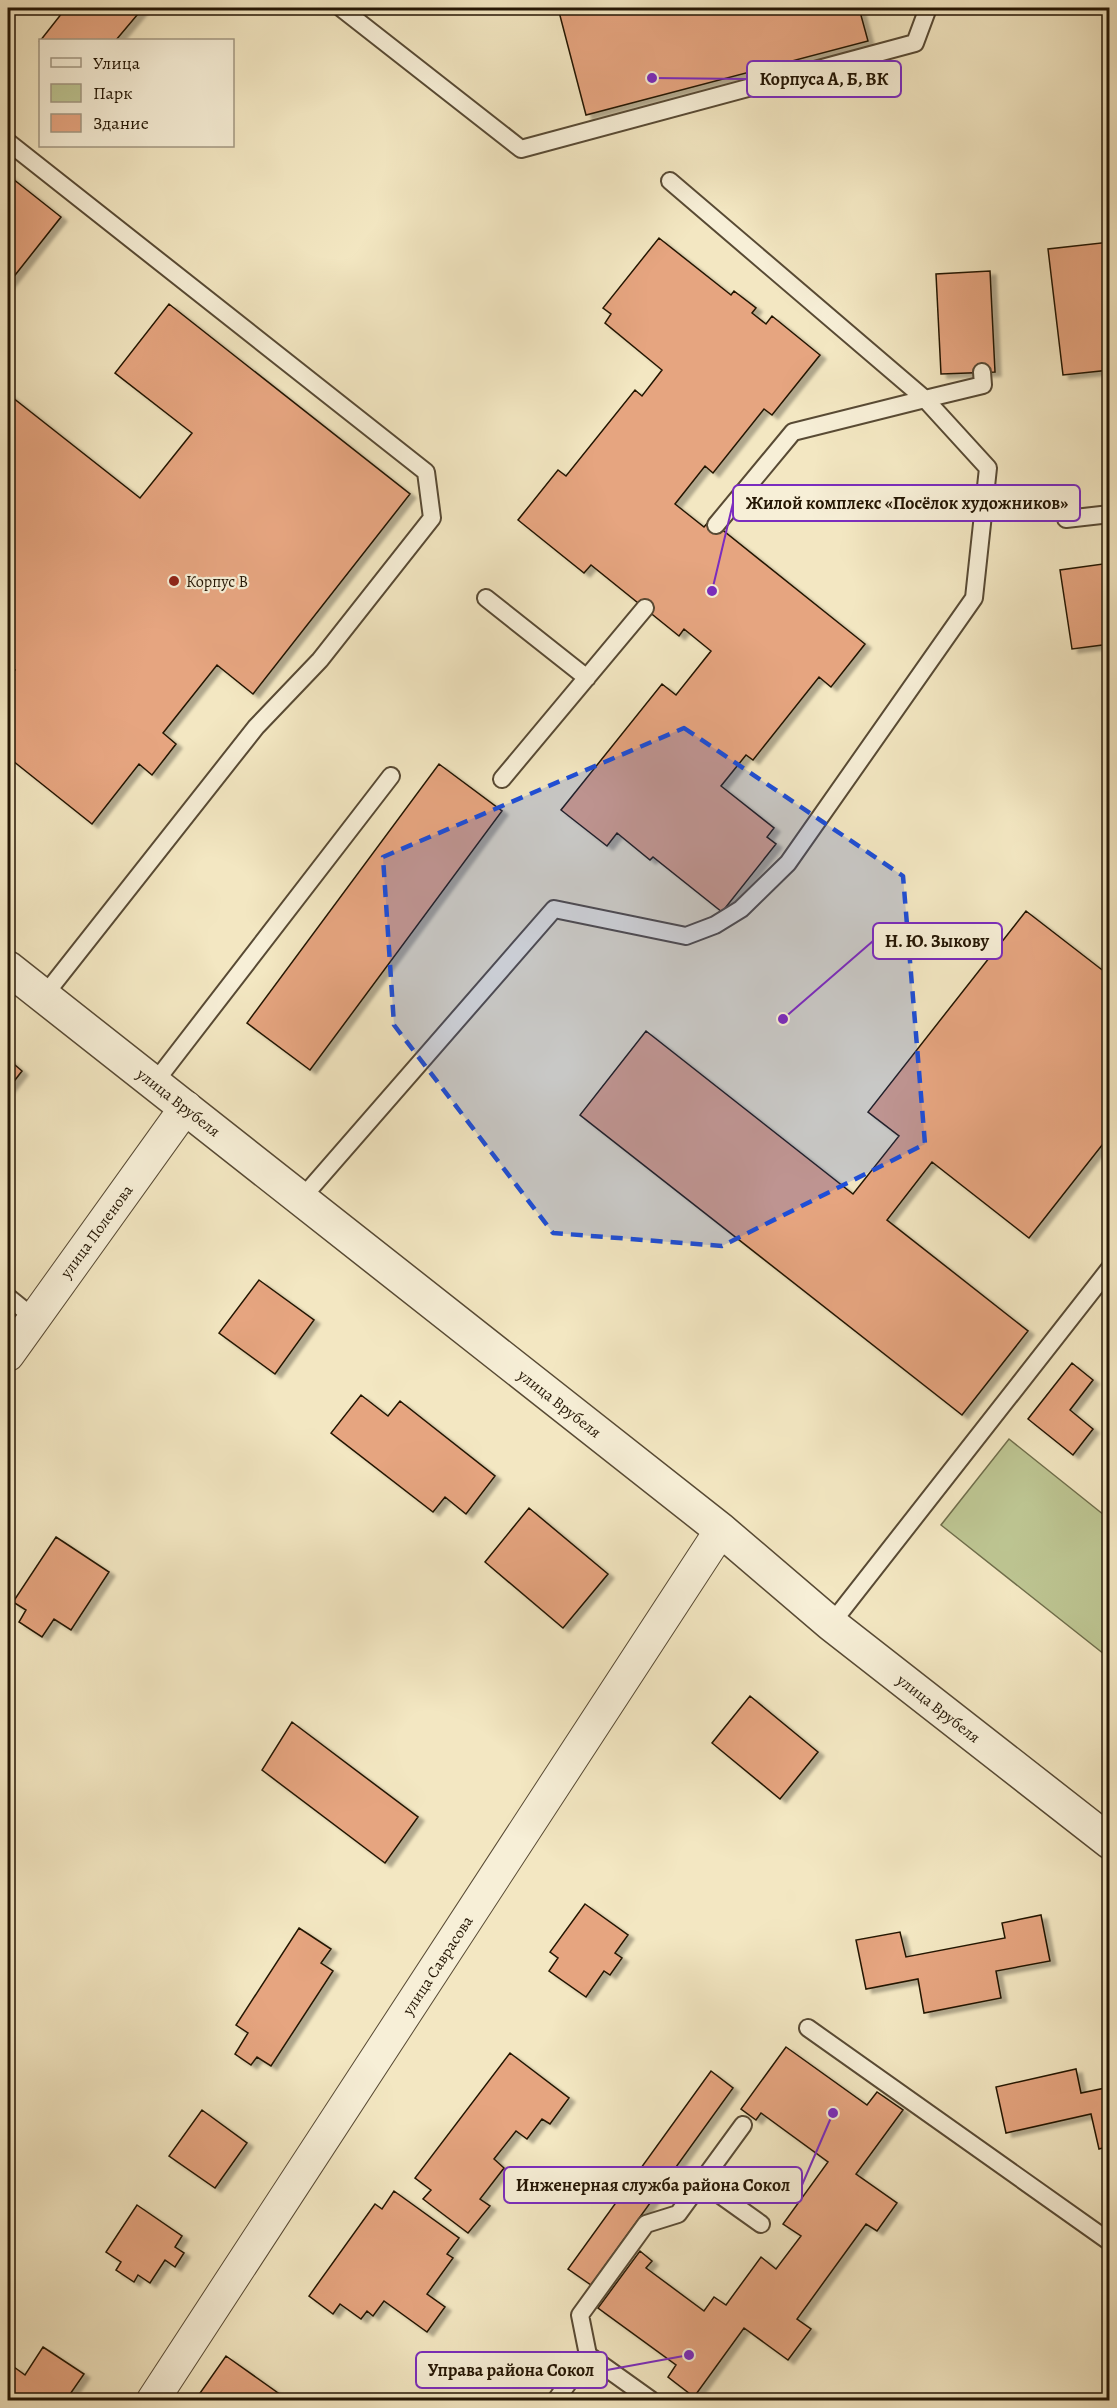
<svg xmlns="http://www.w3.org/2000/svg" width="1117" height="2408" font-family="Alegreya,serif">
	<style>
		.green { fill: #bdc592; stroke: #706e4b; stroke-width: 1.5 }
		.building { fill: #e6a580; stroke: #241604; stroke-width: 1.5; filter: url(#shadow) }
		.lines { fill: none; stroke-linecap: round; stroke-linejoin: round }
		.service-casing { stroke: #584a34; stroke-width: 20 }
		.minor-casing { stroke: #584a34; stroke-width: 34 }
		.tertiary-casing { stroke: #584a34; stroke-width: 36 }
		.service { stroke: #f7efd7; stroke-width: 16 }
		.minor { stroke: #f7efd7; stroke-width: 32 }
		.tertiary { stroke: #f7efd7; stroke-width: 33 }
		.marked { fill: #1d4ed8; fill-opacity: 0.2; stroke: #1d4ed8; stroke-width: 4.5; stroke-dasharray: 12 8; stroke-linejoin: round }
		.poi-dot { fill: #8f2418; stroke: #f7efd7; stroke-width: 2 }
		.labels { text-anchor: middle; stroke-width: 4.5; stroke-linejoin: round; paint-order: stroke }
		.poi-label { font-size: 16px; fill: #241604; stroke: #f7efd7; text-anchor: start }
		.street-label { font-size: 16px; fill: #241604; stroke: #f7efd7 }
		.leader { fill: none; stroke: #7b2cbf; stroke-width: 2 }
		.callout-dot { fill: #7b2cbf; stroke: #f7efd7; stroke-width: 2 }
		.callout { fill: #f7efd7; stroke: #7b2cbf; stroke-width: 2 }
		.callout-label { font-size: 18px; text-anchor: middle; font-weight: bold; fill: #241604 }
	</style>
	<defs>
		<filter id="shadow"><feDropShadow dx="6" dy="4" stdDeviation="1.5" flood-color="#0004"/></filter>
	</defs>
	<rect width="100%" height="100%" fill="#f3e7c2"/>
	<filter id="stains"><feTurbulence type="fractalNoise" baseFrequency=".00333" numOctaves="4"/><feColorMatrix values="0 0 0 0 .2 0 0 0 0 .09 0 0 0 0 .02 0 0 0 .5 -.17"/></filter>
	<radialGradient id="worn" r=".72"><stop offset=".6" stop-color="#630" stop-opacity="0"/><stop offset="1" stop-color="#630" stop-opacity=".3"/></radialGradient>
	<!-- green -->
	<path class="green" d="M1009 1439 1109 1519V1658L941 1525Z"/>
	<!-- building -->
	<path class="building" d="M66 8H143L116 40 40 41Z
		M558 8H859L868 41 586 115Z
		M8 175 61 217 8 284Z
		M659 238 731 295 734 291 756 308 752 313 766 324 772 316 820 355 772 415 764 409 713 473 705 466 675 504 704 527 710 520 865 644 831 687 819 677 753 760 746 755 721 786 774 828 767 837 776 844 722 912 653 857 650 860 617 833 607 846 561 810 662 684 676 695 711 651 684 629 679 636 591 565 584 573 518 520 558 470 566 476 635 390 642 396 662 370 605 323 611 314 603 308Z
		M1110 242V370L1063 375 1048 249Z
		M990 271 995 372 941 374 936 274Z
		M169 304 410 494 253 694 217 665 163 733 176 744 152 775 139 764 92 824 8 757V680L15 670 8 664V394L140 498 192 433 115 373Z
		M1110 563V644L1072 649 1060 570Z
		M439 764 502 811 310 1070 247 1023Z
		M1026 911 1110 976V1135L1029 1238 932 1162 887 1220 1028 1331 962 1415 580 1115 646 1031 853 1194 899 1136 868 1112Z
		M8 1059 22 1071 8 1089Z
		M259 1280 314 1320 275 1374 219 1333Z
		M1072 1363 1093 1380 1070 1410 1093 1429 1073 1455 1028 1419Z
		M361 1395 388 1416 400 1401 495 1476 466 1514 445 1497 433 1512 331 1433Z
		M529 1508 608 1574 563 1628 485 1562Z
		M56 1537 109 1572 71 1630 54 1619 42 1637 19 1622 26 1610 13 1602Z
		M750 1696 818 1752 780 1799 712 1743Z
		M292 1722 418 1817 385 1863 262 1770Z
		M585 1904 628 1935 615 1953 622 1958 610 1975 604 1971 586 1997 549 1971 558 1958 550 1952Z
		M1041 1915 1050 1961 996 1971 1001 1998 924 2013 918 1979 866 1989 856 1940 900 1932 906 1957 1005 1938 1002 1923Z
		M299 1928 331 1949 321 1963 333 1971 271 2066 257 2057 251 2065 235 2054 248 2033 236 2025Z
		M786 2047 867 2105 877 2092 903 2110 856 2174 897 2203 877 2231 866 2224 797 2319 811 2329 788 2360 744 2328 694 2397 668 2377 676 2365 598 2308 640 2251 652 2261 646 2268 704 2311 714 2297 726 2305 761 2257 776 2269 801 2236 783 2224 828 2162 761 2113 756 2120 741 2109Z
		M510 2053 569 2098 550 2124 542 2119 527 2139 516 2131 494 2159 504 2168 480 2199 490 2206 468 2233 423 2199 431 2190 415 2178Z
		M1076 2069 1081 2093 1110 2087V2146L1099 2149 1091 2114 1006 2133 996 2087Z
		M711 2071 733 2088 591 2285 568 2269Z
		M202 2110 247 2143 215 2188 169 2156Z
		M394 2191 459 2238 447 2254 453 2258 427 2294 445 2307 427 2332 384 2301 373 2316 367 2311 361 2319 340 2304 333 2314 309 2296 375 2204 382 2209Z
		M137 2205 182 2236 175 2247 184 2253 175 2267 165 2260 150 2283 138 2275 134 2282 116 2270 121 2262 106 2252Z
		M43 2347 84 2374 66 2400H8V2377L14 2367 25 2375Z
		M226 2356 288 2400H205L198 2396Z"/>
	<g class="lines">
		<!-- service casing -->
		<g class="service-casing">
			<path id="service" d="M341 8 521 149 915 43 928 8
				M8 142 426 472 432 518 320 660 256 727 43 997
				M670 181 925 399 983 385 982 372
				M1066 519 1110 514
				M486 598 587 678
				M502 779 645 608
				M155 1082 391 776
				M302 1198 554 909 686 936 715 925 741 909 788 863 974 598 988 468 925 399 793 432 716 525
				M8 1297 34 1318
				M831 1624 1110 1268
				M808 2028 1110 2242
				M702 2182 761 2224
				M588 2355 651 2400
				M556 2400 588 2355 580 2315 646 2224 678 2214 743 2125"/>
		</g>
		<!-- minor casing -->
		<g class="minor-casing">
			<path id="minor" d="M8 1355 186 1107
				M153 2400 721 1530"/>
		</g>
		<!-- tertiary casing -->
		<g class="tertiary-casing">
			<path id="tertiary" d="M8 968 721 1530 831 1624 1110 1842"/>
		</g>
		<!-- service -->
		<use href="#service" class="service"/>
		<!-- minor -->
		<use href="#minor" class="minor"/>
		<!-- tertiary -->
		<use href="#tertiary" class="tertiary"/>
	</g>
	<!-- marked area -->
	<path class="marked" d="M684 728 903 876 925 1144 722 1246 553 1233 394 1025 383 857Z"/>
	<!-- markers -->
	<circle class="poi-dot" cx="174" cy="581" r="6"/>
	<g class="labels">
		<!-- poi labels -->
		<g class="poi-label">
			<text x="186" y="587">Корпус В</text>
		</g>
		<!-- street labels -->
		<g class="street-label">
			<text transform="translate(179 1102) rotate(38)" y="6">улица Врубеля</text>
			<text transform="translate(96 1231) rotate(-54)" y="6">улица Поленова</text>
			<text transform="translate(560 1403) rotate(38)" y="6">улица Врубеля</text>
			<text transform="translate(939 1708) rotate(38)" y="6">улица Врубеля</text>
			<text transform="translate(437 1965) rotate(-57)" y="6">улица Саврасова</text>
		</g>
	</g>
	<!-- callouts -->
	<path class="leader" d="M652 78L747 79M712 591L733 503M783 1019L873 941M833 2113L802 2185M689 2355L607 2370"/>
	<g class="callout-dot">
		<circle cx="652" cy="78" r="6"/>
		<circle cx="712" cy="591" r="6"/>
		<circle cx="783" cy="1019" r="6"/>
		<circle cx="833" cy="2113" r="6"/>
		<circle cx="689" cy="2355" r="6"/>
	</g>
	<g class="callout">
		<rect x="747" y="61" width="154" height="36" rx="6"/>
		<rect x="733" y="485" width="347" height="36" rx="6"/>
		<rect x="873" y="923" width="129" height="36" rx="6"/>
		<rect x="504" y="2167" width="298" height="36" rx="6"/>
		<rect x="416" y="2352" width="191" height="36" rx="6"/>
	</g>
	<g class="callout-label">
		<text x="824" y="85">Корпуса А, Б, ВК</text>
		<text x="907" y="509">Жилой комплекс «Посёлок художников»</text>
		<text x="937" y="947">Н. Ю. Зыкову</text>
		<text x="653" y="2191">Инженерная служба района Сокол</text>
		<text x="511" y="2376">Управа района Сокол</text>
	</g>
	<!-- margin -->
	<rect width="1117" height="2408" fill="none" stroke="#f3e7c2" stroke-width="30"/>
	<rect x="9" y="9" width="1099" height="2390" fill="none" stroke="#241604" stroke-width="3"/>
	<rect x="15" y="15" width="1087" height="2378" fill="none" stroke="#241604" stroke-width="1.5"/>
	<!-- legend -->
	<rect x="39" y="39" width="195" height="108" fill="#f7efd7" stroke="#a39883" stroke-width="1.5"/>
	<rect x="51" y="58" width="30" height="9" fill="#f7efd7" stroke="#a39883" stroke-width="1.5"/>
	<text x="93" y="69" font-size="18" fill="#241604">Улица</text>
	<rect x="51" y="84" width="30" height="18" fill="#bdc592" stroke="#a39883" stroke-width="1.5"/>
	<text x="93" y="99" font-size="18" fill="#241604">Парк</text>
	<rect x="51" y="114" width="30" height="18" fill="#e6a580" stroke="#a39883" stroke-width="1.5"/>
	<text x="93" y="129" font-size="18" fill="#241604">Здание</text>
	<rect width="100%" height="100%" filter="url(#stains)"/>
	<rect width="100%" height="100%" fill="url(#worn)"/>
</svg>
